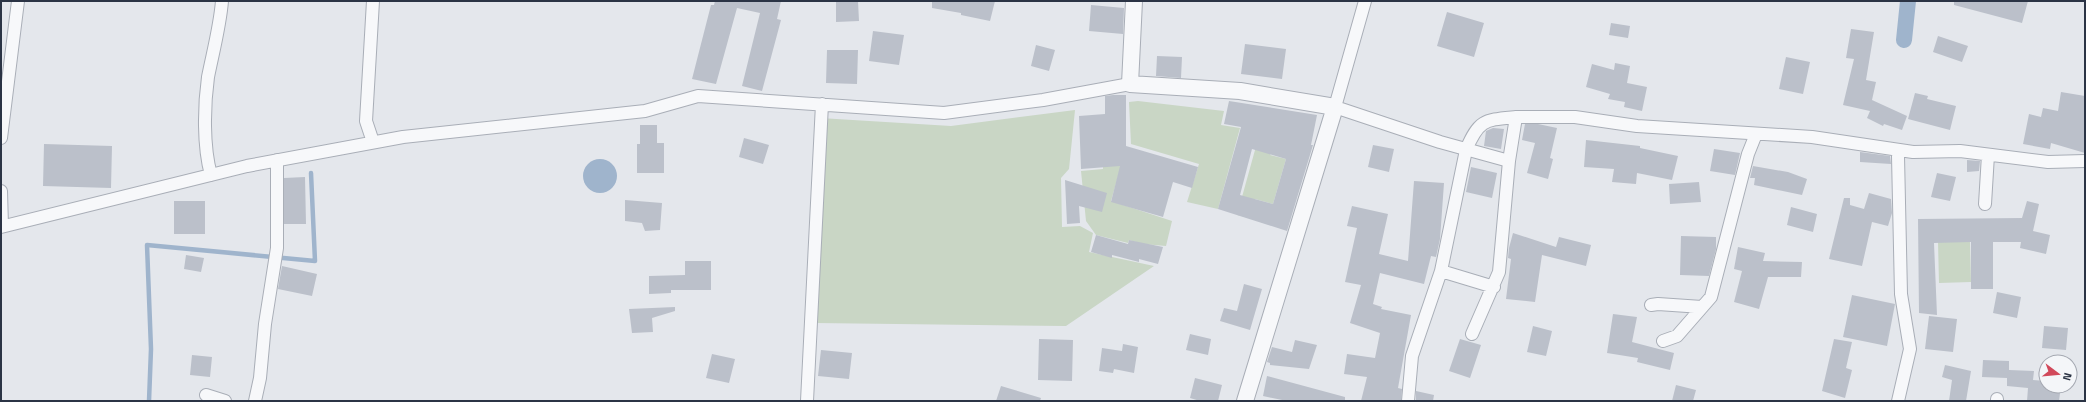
<svg xmlns="http://www.w3.org/2000/svg" width="2086" height="402" font-family="'Titillium Web',sans-serif">
	<style>
		.green { fill: #c9d6c5 }
		.water { fill: #9fb4cc }
		.lines { fill: none; stroke-linecap: round; stroke-linejoin: round }
		.stream { stroke: #9fb4cc; stroke-width: 4.5 }
		.canal { stroke: #9fb4cc; stroke-width: 16 }
		.building { fill: #bbc0ca; fill-rule: evenodd }
		.minor-casing { stroke: #a9aeb7; stroke-width: 14 }
		.tertiary-casing { stroke: #a9aeb7; stroke-width: 18 }
		.minor { stroke: #f7f8fa; stroke-width: 12 }
		.tertiary { stroke: #f7f8fa; stroke-width: 16 }
	</style>
	<rect width="100%" height="100%" fill="#e4e7ec"/>
	<!-- green -->
	<path class="green" d="M1138 101 1224 111 1221 125 1240 128 1218 209 1187 202 1199 164 1131 144 1129 102Z
		M1075 110 1069 169 1061 178 1062 227 1080 226 1093 233 1089 252 1154 266 1066 326 815 323 820 118 951 126Z
		M1260 132 1276 135 1270 155 1286 159 1273 204 1255 199 1250 218 1237 215Z
		M1124 155 1111 201 1172 221 1166 246 1143 244 1129 240 1128 243 1096 235 1086 221 1081 171 1103 169V158Z
		M1938 242H1970L1971 282 1939 283Z"/>
	<!-- water -->
	<path class="water" d="M583 176a17 17 0 1 1 34 0a17 17 0 1 1-34 0Z"/>
	<g class="lines">
		<!-- stream -->
		<path class="stream" d="M149 401 151 349 147 245 315 261 311 173"/>
		<!-- canal -->
		<path class="canal" d="M1904 40 1908 1"/>
	</g>
	<!-- building -->
	<path class="building" d="M715 1H781L777 19 781 20 762 91 742 86 760 13 737 8 716 84 692 79 711 5H714Z
		M836 1H858L859 21 836 22Z
		M932 1H995L990 21 961 15V13L932 8Z
		M1954 1H2028L2022 23 1954 5Z
		M1091 5 1124 8 1123 34 1089 31Z
		M1447 12 1484 23 1474 57 1437 46Z
		M1611 23 1630 26 1628 38 1609 35Z
		M1851 29 1874 32 1866 80 1876 82 1872 100 1907 116 1902 130 1884 124 1883 126 1867 118 1870 111 1843 105 1854 59 1846 58Z
		M873 31 904 35 899 65 869 61Z
		M1938 36 1968 46 1962 62 1933 52Z
		M1245 44 1286 49 1282 79 1241 74Z
		M1036 45 1055 50 1049 71 1031 66Z
		M827 50H858L857 84 826 83Z
		M1157 56 1182 57 1181 78 1156 76Z
		M1786 57 1810 62 1803 94 1779 89Z
		M1615 63 1630 66 1627 83 1647 87 1642 111 1624 107 1625 102 1608 99 1610 94 1586 87 1592 64 1614 70Z
		M2061 92 2085 96V153L2051 143 2050 149 2023 144 2029 114 2041 117 2043 108 2058 111Z
		M1915 93 1928 96 1927 99 1956 106 1950 130 1908 119Z
		M1113 95H1126V146L1198 167 1192 188 1173 182 1163 217 1111 202 1120 166 1081 169 1079 116 1105 114V96Z
		M1229 101 1317 115 1311 145H1313L1287 231 1218 209 1241 127 1224 124ZM1252 149 1286 159 1273 204 1240 195Z
		M1525 124H1538L1557 128 1550 158 1553 159 1548 179 1527 173 1535 143 1522 140Z
		M640 125H657V143H664V173H637V144H640Z
		M1493 128 1504 129 1501 149 1484 146 1486 131Z
		M744 138 769 145 763 164 739 157Z
		M1586 140 1640 146V148L1678 156 1672 180 1637 173 1636 184 1612 182 1614 169 1584 167Z
		M44 144 112 146 111 188 43 186Z
		M1373 145 1394 149 1389 172 1368 167Z
		M1714 149 1740 153 1735 175 1710 171Z
		M1860 152 1890 156 1891 164 1860 162Z
		M1967 160 1980 161 1979 171 1967 172Z
		M1753 166 1788 172 1807 179 1802 195 1754 185 1755 178H1750Z
		M1471 167 1497 173 1492 198 1466 192Z
		M1937 173 1956 177 1950 201 1931 197Z
		M305 177 306 224H284V178Z
		M1065 180 1107 193 1102 212 1079 206 1080 223 1067 224Z
		M1414 181 1444 183 1440 239 1436 257 1431 256 1424 284 1380 273 1373 304 1382 307 1381 309 1411 315 1398 388 1402 389 1401 401H1361L1367 377 1344 374 1347 354 1375 358 1380 333 1350 323 1361 285 1345 282 1357 228 1347 226 1352 206 1388 214 1379 254 1408 261Z
		M1699 182 1701 202 1670 204 1669 184Z
		M1869 193 1891 199 1892 213 1888 226 1872 222 1862 266 1829 259 1844 198H1850V205L1864 209Z
		M625 200 662 203 660 230 645 231 642 223 625 221Z
		M174 201H205V234H174Z
		M2027 201 2039 204 2033 231 2050 235 2046 254 2020 248 2021 242H1993V289H1971V242L1934 243 1937 315 1919 313 1918 219 2022 218Z
		M1791 207 1817 214 1813 232 1787 225Z
		M1513 233 1556 247 1559 237 1591 245 1586 266 1542 255 1535 302 1506 299 1511 259 1508 258 1509 248Z
		M1096 235 1128 244 1129 240 1163 247 1158 264 1139 259V262L1112 255V258L1091 252Z
		M1681 236 1716 237V249L1709 276 1680 275Z
		M1738 247 1765 253 1763 261 1802 262 1801 277H1768L1759 309 1734 302 1742 271 1734 269Z
		M186 255 204 258 201 272 184 269Z
		M685 261H711V290H671V293L649 294V276L685 275Z
		M282 266 317 274 312 296 278 289Z
		M1244 284 1262 289 1250 330 1220 321 1224 308 1237 311Z
		M1997 292 2021 297 2017 318 1993 313Z
		M1852 295 1895 304 1887 346 1843 337Z
		M675 307V311L652 318 653 332 632 333 629 309Z
		M1613 314 1637 317 1632 342 1674 353 1670 370 1637 362 1638 358 1607 353Z
		M1929 316 1957 319 1953 352 1925 349Z
		M1533 326 1552 331 1546 356 1527 352Z
		M2044 326 2068 328 2066 350 2042 348Z
		M1190 334 1211 339 1208 355 1186 350Z
		M1039 339 1073 340 1072 381 1038 380Z
		M1460 339 1481 345 1470 378 1449 371Z
		M1834 339 1852 342 1846 368 1852 370 1845 398 1822 391Z
		M1295 340 1317 345 1309 369 1270 365V363L1267 362 1272 347 1292 352Z
		M1123 344 1138 347 1134 373 1114 369 1113 373 1099 371 1102 348 1122 351Z
		M821 350 852 353 849 379 818 376Z
		M712 354 735 359 729 383 706 378Z
		M192 355 212 357 210 377 190 375Z
		M1983 360 2009 361V370L2034 371 2033 380 2046 381V386H2061L2059 401H2027L2028 388 2007 386V378L1982 377Z
		M1945 365 1971 371 1966 401H1949L1952 380 1942 377Z
		M1267 376 1345 397V401H1287L1263 396Z
		M1195 378 1222 385 1218 401H1200L1190 398Z
		M1676 385 1696 390 1693 401H1672Z
		M1001 386 1041 398 1040 401H996Z
		M1416 391 1434 395 1433 401H1416Z"/>
	<g class="lines">
		<!-- minor casing -->
		<g class="minor-casing">
			<path id="minor" d="M373 1 366 121 373 142
				M1365 1 1335 107 1440 142 1509 161 1516 117H1575L1637 126 1812 137 1913 152 1960 151 2048 162 2085 161
				M1 138 18 1
				M211 175C203 146 204 106 208 77 213 52 220 26 222 1
				M1 191 2 226
				M1985 204 1988 155
				M1 227 247 166 403 137 645 111 698 96 944 113 1043 100 1130 84
				M1441 271 1494 287
				M1651 305 1658 304 1702 307
				M1472 334 1499 272 1509 161
				M1663 341 1677 336 1711 297 1748 154 1756 134
				M206 395 225 401
				M255 401 260 378 265 324 277 248V160
				M807 401 822 104
				M1408 401 1412 356 1441 271 1466 150C1479 119 1485 120 1516 117
				M1898 401 1910 349 1901 294 1898 156 1899 150
				M1997 401V399"/>
		</g>
		<!-- tertiary casing -->
		<g class="tertiary-casing">
			<path id="tertiary" d="M1134 1 1130 84 1240 91 1335 107 1245 401"/>
		</g>
		<!-- minor -->
		<use href="#minor" class="minor"/>
		<!-- tertiary -->
		<use href="#tertiary" class="tertiary"/>
	</g>
	<!-- border -->
	<rect width="2086" height="402" fill="none" stroke="#2b3445" stroke-width="4"/>
	<!-- north arrow -->
	<g transform="translate(2058 374) rotate(106)"><circle r="19" fill="#f4f6f9" stroke="#a4a8b1"/>
	<path d="M0-3L7 15L0 10L-7 15Z" fill="#d1495b"/>
	<text y="-6" font-size="11" font-weight="bold" text-anchor="middle" fill="#2b3445">N</text>
	</g>
</svg>
